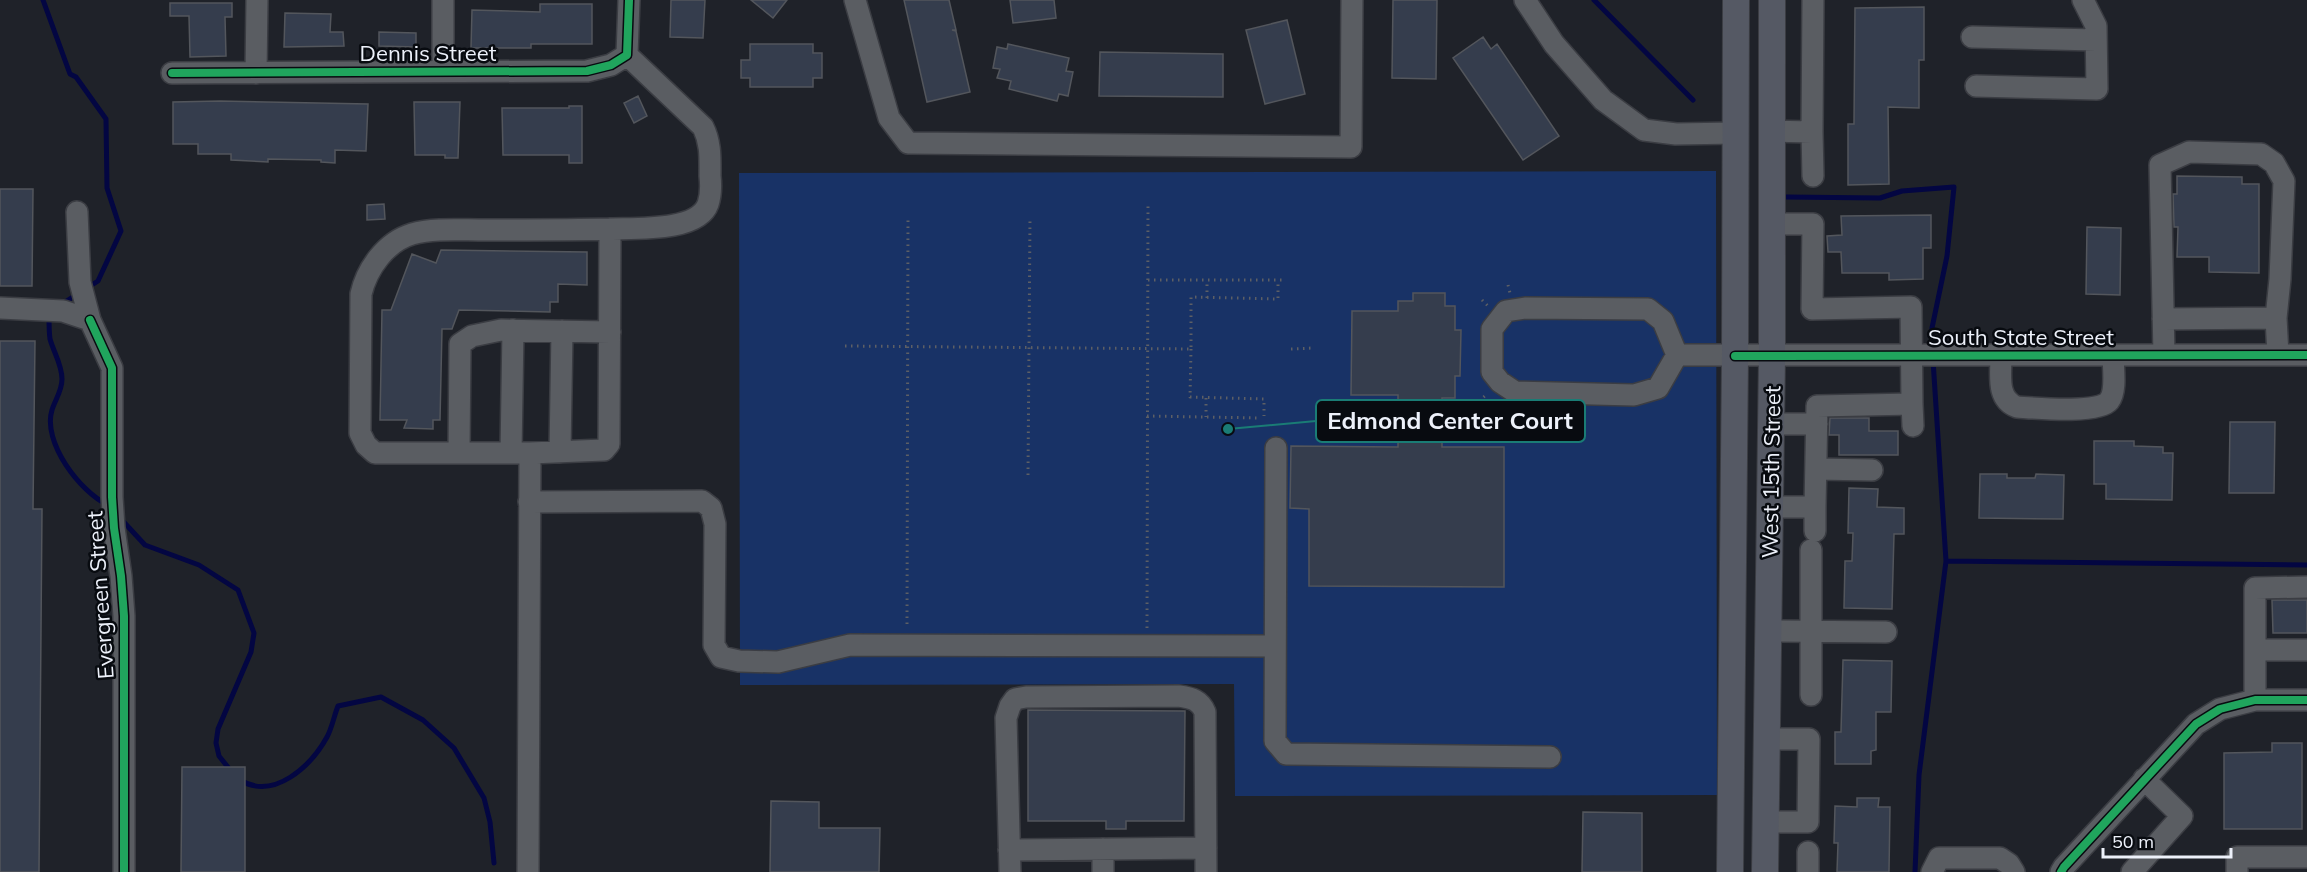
<svg xmlns="http://www.w3.org/2000/svg" width="2307" height="872" font-family="Mulish,sans-serif">
	<style>
		.green { fill: #183266 }
		.lines { fill: none; stroke-linecap: round; stroke-linejoin: round }
		.stream { stroke: #030642; stroke-width: 5 }
		.building { fill: #353d4d; stroke: #53565c; stroke-width: 1.5 }
		.minor-casing { stroke: #3b3d43; stroke-width: 24 }
		.major-casing { stroke: #3b3d43; stroke-width: 28 }
		.path { stroke: #5d5f65; stroke-width: 3; stroke-dasharray: 1.5 4.5; stroke-linecap: butt }
		.minor { stroke: #5a5d62; stroke-width: 21 }
		.major { stroke: #555964; stroke-width: 26 }
		.cycleway-casing { stroke: #080b10; stroke-width: 11 }
		.cycleway { stroke: #20a55d; stroke-width: 8 }
		.labels { text-anchor: middle; stroke-width: 5; stroke-linejoin: round; paint-order: stroke }
		.street-label { font-size: 22px; fill: #edf1fa; stroke: #080b10 }
		.leader { fill: none; stroke: #1a7c75; stroke-width: 2 }
		.callout-dot { fill: #1a7c75; stroke: #080b10; stroke-width: 2 }
		.callout { fill: #080b10; stroke: #1a7c75; stroke-width: 2 }
		.callout-label { font-size: 24px; text-anchor: middle; font-weight: bold; fill: #edf1fa }
	</style>
	<rect width="100%" height="100%" fill="#1f2229"/>
	<!-- green -->
	<path class="green" d="M1716 171 1717 795 1235 796 1234 684 740 685 739 173Z"/>
	<g class="lines">
		<!-- stream -->
		<path class="stream" d="M43 0 70 74 76 77 106 119 107 188 121 231 98 281 87 288
			M1594 0 1693 100
			M1786 197 1880 198 1902 191 1954 187 1947 256 1932 328 1933 351
			M62 304 79 293
			M49 316C49 323 49 332 50 339 54 353 62 365 62 379 62 391 55 400 52 410 42 442 80 492 108 505
			M120 518 145 545 199 565 238 590 254 633 251 652 218 729 216 743 219 756 231 771
			M1946 561 2307 565
			M240 780C274 801 311 766 327 737 332 728 334 716 338 706L381 697 423 720 454 748 484 798 490 822 494 863
			M1915 872 1919 775 1946 561 1933 360"/>
	</g>
	<!-- building -->
	<path class="building" d="M671 0H705L703 38 670 37Z
		M751 0H787L773 18Z
		M904 0H949L956 30H952L956 31 970 92 927 102Z
		M1010 0H1054L1056 18 1013 23Z
		M1393 0H1437L1436 79 1392 78Z
		M170 3H232V17H225L226 56 190 57 189 16H170Z
		M540 4H592V44H531V48H471L472 10 540 12Z
		M1924 7V60H1919V108L1888 107 1889 184 1848 185V124H1854L1855 8Z
		M285 13 331 14 330 32H343L344 46 284 47Z
		M1287 20 1305 94 1265 104 1246 30Z
		M379 32 416 33V47L379 46Z
		M1483 37 1491 49 1497 44 1559 136 1523 160 1453 58Z
		M750 44H813V53H822V78H813V87H750V78H741V60H750Z
		M1008 44 1069 58 1066 71 1073 72 1068 96 1059 94 1057 101 1009 89 1011 81 997 78 1000 69 993 68 997 47 1007 49Z
		M1100 52 1223 54V97L1099 96Z
		M638 96 647 116 634 123 624 103Z
		M220 101 368 104 366 151 335 150V163L321 162V160L268 159V162L231 160V154H198V144H173V102Z
		M414 102H460L458 158H445V155H415Z
		M569 106H582V163H569V155H503L502 108H569Z
		M2177 176 2242 177V184H2259V273L2209 272V257H2177L2178 227H2174L2173 194H2177Z
		M0 189H33L32 286H0Z
		M384 204 385 219 367 220V205Z
		M1931 215V248H1923V279L1889 280V273H1842L1841 252H1828L1827 236 1842 235 1841 216Z
		M2087 227 2121 228 2120 295 2086 294Z
		M441 250 587 252V285L558 284V302H550V312L459 310 452 329H442L440 420H433V429L404 428 407 420H380L382 310H391L412 254 436 263Z
		M1413 293H1445V306H1455V330H1461L1460 376H1455V398H1442V447H1504V587L1309 586V509L1290 508 1291 446 1398 447V395H1351L1352 311H1398V301H1413Z
		M0 341H35L33 509H42L39 872H0Z
		M1830 418H1869V431H1898V455H1839V435H1829Z
		M2230 422H2275L2274 493H2229Z
		M2094 441H2134V446L2163 447V453H2173L2172 500 2106 499V484H2094Z
		M1980 474H2007V478H2035L2036 474 2064 475 2063 519 1979 518Z
		M1849 488 1878 489 1877 507 1904 508V534H1894L1892 609 1844 608 1845 561H1852L1853 533H1848Z
		M2272 600H2307V633H2273Z
		M1843 660 1892 661 1891 712H1876V750L1871 751V764H1835V732H1841Z
		M1028 710 1185 711 1184 821H1126V829H1106V821H1028Z
		M2272 743H2302V829H2224V753L2272 752Z
		M182 767H245V872H181Z
		M1857 798H1879L1878 807H1890L1889 872H1837L1838 843H1834L1835 806 1857 807Z
		M771 801 819 802V828H880L879 872H770Z
		M1583 812 1642 813V872H1582Z"/>
	<g class="lines">
		<!-- minor casing -->
		<g class="minor-casing">
			<path id="minor" d="M443 0V71
				M855 0 889 118 908 143 1351 147 1352 0
				M1525 0 1554 44 1603 100 1644 130 1676 134 1735 133
				M1972 37 2096 40
				M172 73 587 71 611 65 627 55 629 0
				M256 73 257 0
				M1976 86 2097 89 2096 26 2083 0
				M1770 131 1812 132 1813 0
				M1812 132 1813 176
				M77 212 80 282 90 320 112 368V497L114 528 121 576 124 616V872
				M0 308 63 311 90 320
				M2163 319 2276 318
				M1677 355 1663 321 1648 309 1525 308 1506 311 1492 329V372L1500 382 1515 392 1634 395 1658 388 1677 355H2307
				M2164 355 2160 165 2189 152 2261 154 2274 163 2284 181 2280 279 2276 318 2278 355
				M2001 356C2001 375 1996 399 2017 407 2034 408 2099 414 2109 401 2117 391 2113 368 2113 355
				M1912 404 1913 426
				M1772 424H1817
				M1276 448 1275 741 1286 754 1550 757
				M560 452 562 331
				M459 453 460 344 472 336 501 330 610 332
				M511 453 513 330
				M530 453H375L366 445 360 433 361 294C367 268 386 242 412 234 433 228 460 230 481 230 524 230 567 230 610 229
				M1816 469 1872 470
				M529 502 702 501 711 508 715 524 714 645 721 657 739 661 778 662 850 645 1274 646
				M1770 507H1815L1817 406 1912 404 1911 307 1812 309 1813 224H1771
				M1815 507V531
				M1769 631 1886 632
				M2255 650H2307
				M1811 695V550
				M2255 700V588L2307 587
				M1766 822H1808L1809 739H1767
				M1103 849V872
				M1009 850 1206 848
				M1808 852V872
				M528 872 530 453 604 450 609 444 610 229C635 228 698 232 708 204 711 195 711 185 710 176 710 158 711 143 703 127L627 55
				M1010 872 1006 718 1010 706 1015 699 1026 697 1179 696C1192 698 1200 700 1205 712L1206 872
				M1932 872 1939 858H2000L2009 864 2014 872
				M2061 872 2064 867 2196 724 2220 709 2255 700H2307
				M2132 872 2182 816 2144 779
				M2237 872V857H2307"/>
		</g>
		<!-- major casing -->
		<g class="major-casing">
			<path id="major" d="M1730 872 1735 356 1736 0
				M1765 872 1772 356V0"/>
		</g>
		<!-- path -->
		<path class="path" d="M1148 280H1282
			M1508 285 1510 293
			M1207 298V280
			M1482 300 1488 306
			M845 346 1191 349V297L1278 299V280
			M1191 349 1190 397 1264 399V416
			M1291 349 1313 348
			M1206 398V417
			M1479 401 1487 394
			M1147 416 1260 418
			M1504 418 1507 408
			M1028 475 1030 218
			M907 624 908 220
			M1147 628 1148 203"/>
		<!-- minor -->
		<use href="#minor" class="minor"/>
		<!-- major -->
		<use href="#major" class="major"/>
		<!-- cycleway casing -->
		<g class="cycleway-casing">
			<path id="cycleway" d="M172 73 587 71 611 65 627 55 629 0
				M90 320 112 368V497L114 528 121 576 124 616V872
				M1735 356 2307 355
				M2061 872 2064 867 2196 724 2220 709 2255 700H2307"/>
		</g>
		<!-- cycleway -->
		<use href="#cycleway" class="cycleway"/>
	</g>
	<g class="labels">
		<!-- street labels -->
		<g class="street-label">
			<text x="428" y="61">Dennis Street</text>
			<text x="2021" y="345">South State Street</text>
			<text transform="translate(1771 472) rotate(-89)" y="8">West 15th Street</text>
			<text transform="translate(100 595) rotate(-94)" y="8">Evergreen Street</text>
		</g>
	</g>
	<!-- callouts -->
	<path class="leader" d="M1228 429L1316 421"/>
	<circle class="callout-dot" cx="1228" cy="429" r="6"/>
	<rect class="callout" x="1316" y="400" width="269" height="42" rx="6"/>
	<g class="callout-label">
		<text x="1450" y="429">Edmond Center Court</text>
	</g>
	<!-- scale -->
	<path d="M2103 848v9h128v-9" fill="none" stroke="#edf1fa" stroke-width="3"/>
	<text x="2112" y="848" font-size="18" fill="#edf1fa" stroke="#080b10" stroke-width="4.5" paint-order="stroke">50 m</text>
</svg>
